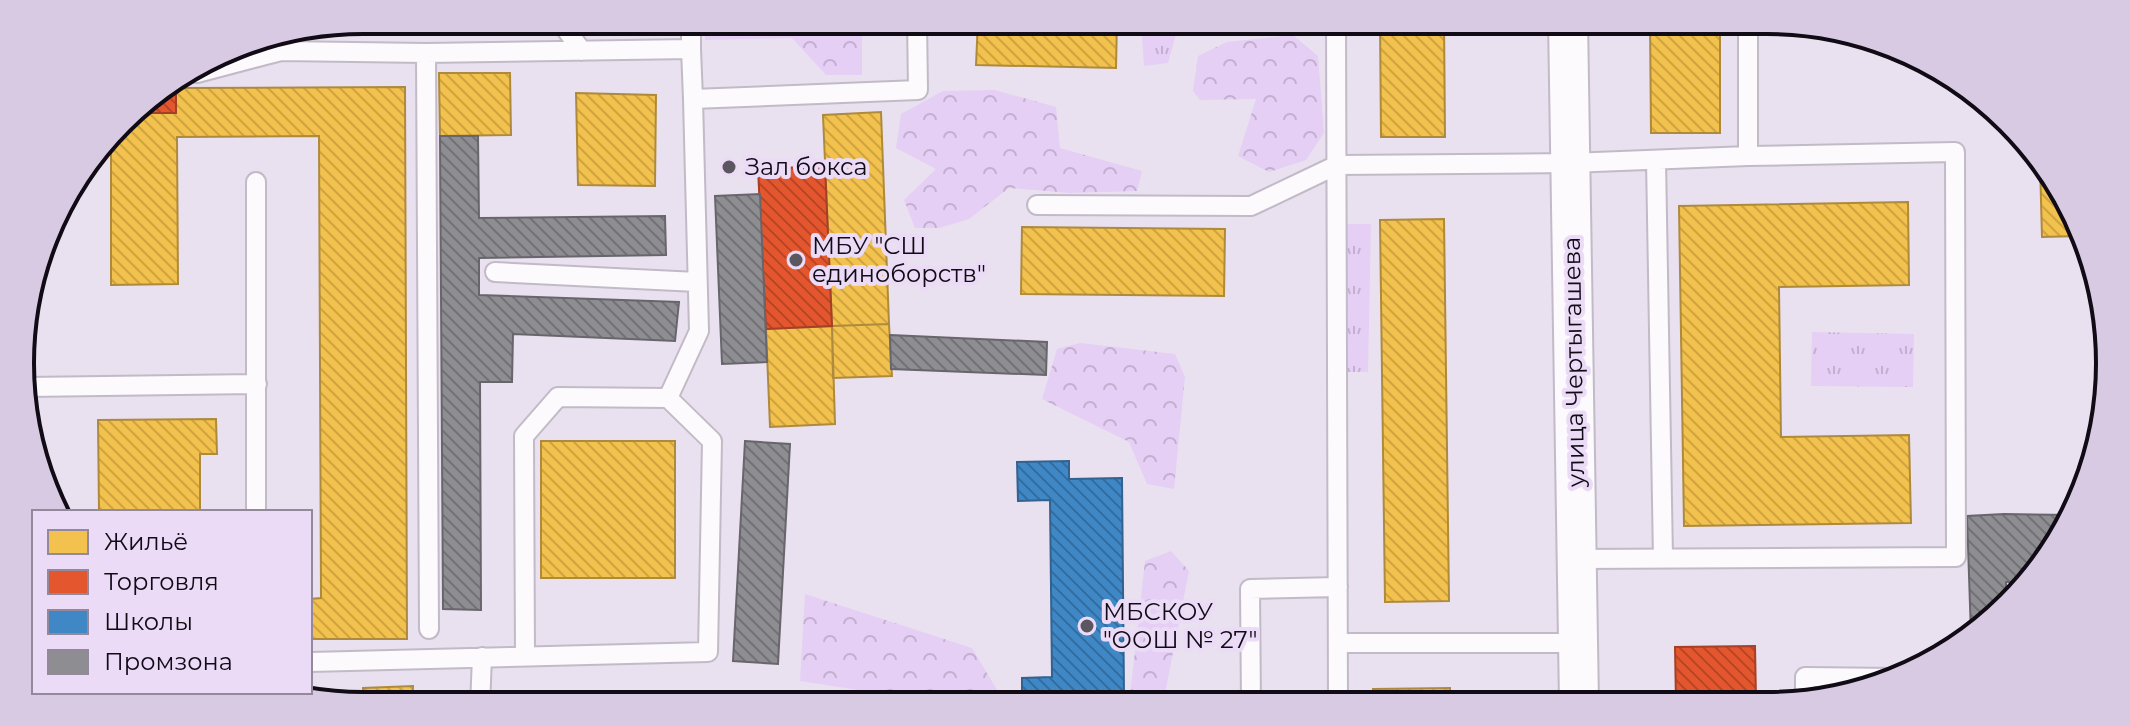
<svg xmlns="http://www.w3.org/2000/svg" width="2130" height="726" font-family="Montserrat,sans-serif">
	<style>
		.grass { fill: url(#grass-tufts) }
		.forest { fill: url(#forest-crowns) }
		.homes { fill: url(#homes-back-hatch); stroke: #ae8a3d; stroke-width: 2 }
		.shops { fill: url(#shops-back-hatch); stroke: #a44026; stroke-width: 2 }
		.schools { fill: url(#schools-back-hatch); stroke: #316290; stroke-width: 2 }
		.industry { fill: url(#industry-back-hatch); stroke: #68666c; stroke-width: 2 }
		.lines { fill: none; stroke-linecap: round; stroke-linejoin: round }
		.service-casing { stroke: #c2bac7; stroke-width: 22 }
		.minor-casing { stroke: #c2bac7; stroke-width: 42 }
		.service { stroke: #fcfafd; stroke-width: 18 }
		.minor { stroke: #fcfafd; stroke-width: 38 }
		.poi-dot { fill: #5c5661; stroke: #ebdbf6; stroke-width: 3 }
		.labels { text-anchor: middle; stroke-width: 8; stroke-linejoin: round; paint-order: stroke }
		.poi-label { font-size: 24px; fill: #100b14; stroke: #ebdbf6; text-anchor: start }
		.street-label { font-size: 24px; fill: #100b14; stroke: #ebdbf6 }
		.rim { fill: none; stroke: #100b14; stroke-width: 4 }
	</style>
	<defs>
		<pattern id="grass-tufts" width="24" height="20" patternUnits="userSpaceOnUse" patternTransform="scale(2)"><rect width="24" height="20" fill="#e5cff4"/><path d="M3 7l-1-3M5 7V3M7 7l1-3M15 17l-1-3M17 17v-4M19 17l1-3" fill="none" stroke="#c3b0d0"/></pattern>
		<pattern id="forest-crowns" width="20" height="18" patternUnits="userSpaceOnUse" patternTransform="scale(2)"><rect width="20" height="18" fill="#e5cff4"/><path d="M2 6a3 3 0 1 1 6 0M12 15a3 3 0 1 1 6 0" fill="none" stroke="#c3b0d0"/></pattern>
		<pattern id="homes-back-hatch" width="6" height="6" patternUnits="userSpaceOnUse" patternTransform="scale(2)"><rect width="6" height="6" fill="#f2c14e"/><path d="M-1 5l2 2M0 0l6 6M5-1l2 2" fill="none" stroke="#cea443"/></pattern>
		<pattern id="shops-back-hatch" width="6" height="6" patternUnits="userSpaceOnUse" patternTransform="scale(2)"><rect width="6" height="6" fill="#e4572e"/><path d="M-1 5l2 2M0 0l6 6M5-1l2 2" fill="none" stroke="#b74626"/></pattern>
		<pattern id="schools-back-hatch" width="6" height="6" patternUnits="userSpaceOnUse" patternTransform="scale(2)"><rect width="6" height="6" fill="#3f88c5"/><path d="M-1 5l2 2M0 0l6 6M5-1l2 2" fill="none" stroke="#336d9f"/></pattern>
		<pattern id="industry-back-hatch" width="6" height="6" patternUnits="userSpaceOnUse" patternTransform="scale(2)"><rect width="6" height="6" fill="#8d8d92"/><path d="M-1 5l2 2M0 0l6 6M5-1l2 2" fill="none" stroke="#727176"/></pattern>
	</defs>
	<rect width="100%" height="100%" fill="#eae1f0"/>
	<!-- grass -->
	<path class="grass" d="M1141 20H1180L1168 63 1144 66Z
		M1347 224H1371L1368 372H1344Z
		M1812 332 1914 334 1913 387 1811 386Z"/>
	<!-- forest -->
	<path class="forest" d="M705 20H862V75H826L792 38 705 40Z
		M1293 35 1318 56 1324 133 1306 160 1269 172 1238 156 1256 99 1200 100 1193 91 1198 56 1227 42Z
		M995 90 1056 107 1060 148 1142 171 1137 191 1070 193 1009 188 969 219 939 228H915L904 200 936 169 896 148 901 114 943 91Z
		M1080 343 1175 354 1185 377 1174 489 1147 484 1129 442 1042 399 1057 349Z
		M1171 551 1189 571 1163 704H1129L1145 561Z
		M805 594 972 648 1006 705H885L884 694 800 681Z"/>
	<!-- homes -->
	<path class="homes" d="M978 20H1117L1116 68 976 65Z
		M1380 20H1444L1445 137H1381Z
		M1650 20H1720V133H1651Z
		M439 73H510L511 135 440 136Z
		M405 87 407 639H310V599L321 598 319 136 177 137 178 284 111 285V139L131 113H176V88Z
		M576 93 656 95 655 186 578 185Z
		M881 112 889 324 832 326 823 115Z
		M2040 164 2064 191 2079 236 2042 237Z
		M1908 202 1909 285 1779 287 1781 437 1909 435 1911 523 1684 526 1679 206Z
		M1444 219 1449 601 1385 602 1380 220Z
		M1022 227 1225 229 1224 296 1021 294Z
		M889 324 892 376 833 378 832 326Z
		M832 326 835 424 770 427 766 329Z
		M216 419 217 454H200V512H99L98 420Z
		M541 441H675V578H541Z
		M413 686 412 706H364L363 688Z
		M1450 688V704H1373V689Z"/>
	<!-- shops -->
	<path class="shops" d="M165 88H176V113H131L137 105Z
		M825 166 832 326 766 329 758 169Z
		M1755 646 1756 700H1740V703H1676L1675 647Z"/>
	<!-- schools -->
	<path class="schools" d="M1069 461V479L1122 478 1124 696 1073 697V705H1022V678L1052 677 1050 500 1018 501 1017 462Z"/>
	<!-- industry -->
	<path class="industry" d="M440 136H478L479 218 665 216 666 255 479 258V295L679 302 675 341 513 334 512 382H480L481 610 443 609Z
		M760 194 767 362 722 364 715 196Z
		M890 335 1047 342 1046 375 891 369Z
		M745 441 790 444 778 664 733 661Z
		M2004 514 2072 515 2064 535 2025 582H2006V605L1993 621 1971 635 1967 516Z
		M510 694 769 695V705L510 706Z"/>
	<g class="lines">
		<!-- service casing -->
		<g class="service-casing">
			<path id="service" d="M559 20 582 51
				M691 20V49
				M1336 20 1338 704
				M426 53 429 629
				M197 73 281 51 426 53 691 49 693 99 918 90 917 20
				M1656 160 1663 558
				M256 182V512
				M1037 205 1251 206 1337 165 1570 163 1748 156V20
				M495 272 697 282
				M27 387 257 384
				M668 398 699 331 693 99
				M1577 559 1956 557 1955 152 1748 156
				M1339 643H1578
				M310 662 708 652 712 441 668 398 558 397 524 436 525 656
				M1805 703V677L1895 678
				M1251 704 1250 589 1338 587
				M480 706 482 657"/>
		</g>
		<!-- minor casing -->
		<g class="minor-casing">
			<path id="minor" d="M1568 20 1579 703"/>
		</g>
		<!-- service -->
		<use href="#service" class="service"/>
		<!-- minor -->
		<use href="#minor" class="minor"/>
	</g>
	<!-- markers -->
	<g class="poi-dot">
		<circle cx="729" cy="167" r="8"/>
		<circle cx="796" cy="260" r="8"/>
		<circle cx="1087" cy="626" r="8"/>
	</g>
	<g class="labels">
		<!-- poi labels -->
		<g class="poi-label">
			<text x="745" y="175">Зал бокса</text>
			<text x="812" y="254">МБУ "СШ<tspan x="812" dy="28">единоборств"</tspan></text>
			<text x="1103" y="620">МБСКОУ<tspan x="1103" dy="28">"ООШ № 27"</tspan></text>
		</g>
		<!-- street labels -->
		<g class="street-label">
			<text transform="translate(1574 362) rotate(-91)" y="8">улица Чертыгашева</text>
		</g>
	</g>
	<!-- crop -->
	<path d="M0 0H2130V726H0ZM363 34H1767A329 329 0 0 1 2096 363V363A329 329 0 0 1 1767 692H363A329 329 0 0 1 34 363V363A329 329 0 0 1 363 34Z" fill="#d9cae4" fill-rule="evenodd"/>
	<path class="rim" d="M363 34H1767A329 329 0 0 1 2096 363V363A329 329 0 0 1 1767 692H363A329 329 0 0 1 34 363V363A329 329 0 0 1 363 34Z"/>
	<!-- legend -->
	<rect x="32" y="510" width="280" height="184" fill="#ebdbf6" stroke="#93889c" stroke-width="2"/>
	<rect x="48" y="530" width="40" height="24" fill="#f2c14e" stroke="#93889c" stroke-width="2"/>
	<text x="104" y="550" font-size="24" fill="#100b14">Жильё</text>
	<rect x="48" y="570" width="40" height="24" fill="#e4572e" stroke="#93889c" stroke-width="2"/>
	<text x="104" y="590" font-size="24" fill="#100b14">Торговля</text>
	<rect x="48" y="610" width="40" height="24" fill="#3f88c5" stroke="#93889c" stroke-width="2"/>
	<text x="104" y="630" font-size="24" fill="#100b14">Школы</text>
	<rect x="48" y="650" width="40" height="24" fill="#8d8d92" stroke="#93889c" stroke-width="2"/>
	<text x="104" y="670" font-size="24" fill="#100b14">Промзона</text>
</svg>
